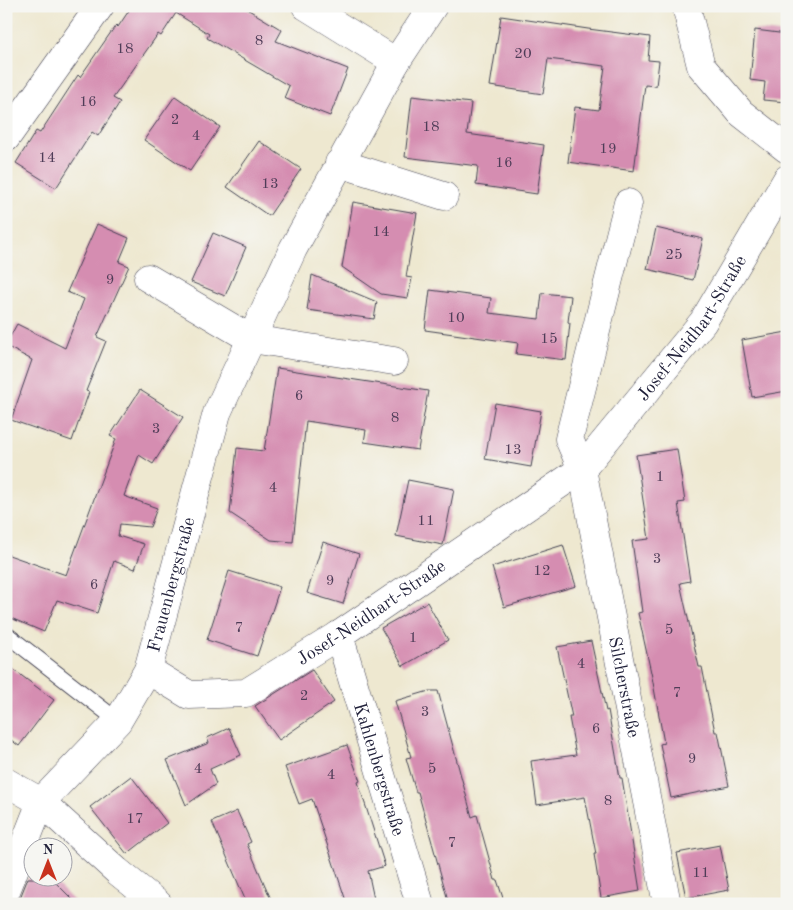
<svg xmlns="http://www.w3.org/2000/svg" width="793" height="910" font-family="'Old Standard TT',serif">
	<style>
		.building { fill: #d58db1 }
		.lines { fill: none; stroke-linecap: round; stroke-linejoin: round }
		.lane-casing { stroke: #414051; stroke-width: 17 }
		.street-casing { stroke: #414051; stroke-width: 29 }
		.lane { stroke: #fff; stroke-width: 15 }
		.street { stroke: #fff; stroke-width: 28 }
		.labels { text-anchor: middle; stroke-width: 4; stroke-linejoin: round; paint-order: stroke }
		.number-label { font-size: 15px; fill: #4f3d58 }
		.street-label { font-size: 18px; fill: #22223b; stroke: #f6f6f2 }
	</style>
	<rect width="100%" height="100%" fill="#f6f6f2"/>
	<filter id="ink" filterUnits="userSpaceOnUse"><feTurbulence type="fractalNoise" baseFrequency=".02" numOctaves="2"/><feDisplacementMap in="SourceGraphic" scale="10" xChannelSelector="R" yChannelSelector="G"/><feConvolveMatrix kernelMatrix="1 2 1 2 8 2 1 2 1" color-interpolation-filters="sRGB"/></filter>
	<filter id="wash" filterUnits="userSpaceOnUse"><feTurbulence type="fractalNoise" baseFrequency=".0096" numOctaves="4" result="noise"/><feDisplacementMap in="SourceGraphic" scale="20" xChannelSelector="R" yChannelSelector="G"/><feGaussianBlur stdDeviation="1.12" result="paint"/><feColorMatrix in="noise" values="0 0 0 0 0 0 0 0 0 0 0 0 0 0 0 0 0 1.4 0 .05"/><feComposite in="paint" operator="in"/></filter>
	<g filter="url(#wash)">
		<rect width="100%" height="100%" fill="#eee8d0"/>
		<g id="blocks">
			<!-- building -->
			<path class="building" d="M132 6H242L282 30 276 41 348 69 330 116 284 98 289 86 207 38 209 34 176 13 161 36 158 34 113 98 120 102 98 136 92 132 56 188 16 163 36 131 40 133 78 75 80 77 116 25 118 27Z
				M501 16 588 29 650 37 648 60 659 61 656 86 645 85 634 171 568 162 575 107 599 110 605 66 548 59 543 94 490 86Z
				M755 30 787 34V102L763 100 765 82 750 80Z
				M175 96 220 127 190 171 144 140Z
				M412 96 471 103 467 134 544 145 537 194 476 185 478 166 405 157Z
				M259 141 301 169 269 216 227 187Z
				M353 202 417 213 406 277 412 278 408 298 381 294 342 267Z
				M97 224 129 238 119 262 129 266 97 337 106 341 86 391 89 392 72 441 11 420 32 360 6 346V344L17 324 65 348 84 299 67 292Z
				M656 228 703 239 693 280 647 269Z
				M213 233 246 247 225 296 191 282Z
				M312 275 377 302 374 319 307 310Z
				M430 290 491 298 489 313 539 319 542 293 571 296 568 322 570 323 566 360 516 354 518 343 425 330Z
				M787 332V391L752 397 742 340Z
				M277 368 428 391 418 450 364 442 366 430 306 421 293 542 271 540 230 513 237 448 264 451Z
				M140 390 183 417 153 464 139 455 124 496 157 508 150 527 120 524 118 536 144 544 135 569 114 561 97 613 57 600 44 632 6 616V554L66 575 116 439 110 436Z
				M495 403 541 411 531 467 485 459Z
				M677 449 685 502 678 503 690 581 680 583 699 667H702L715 732H718L729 786 671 798 660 744 664 743 652 677 638 613 642 612 632 541 649 539 636 455Z
				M408 480 454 489 443 545 396 536Z
				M323 542 359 554 343 604 307 593Z
				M563 545 576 586 504 607 492 567Z
				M229 571 280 587 257 656 207 640Z
				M427 602 448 640 403 666 381 628Z
				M591 641 606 711 608 710 620 778H622L640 891 601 898 594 854H596L585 797 537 805 531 761 576 755 569 717H572L557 647Z
				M6 664 54 700 19 746 6 736Z
				M312 670 334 702 279 740 255 706Z
				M429 691H438L472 817 477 815 495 880H497L505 904H449L418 792H416L406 758 411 757 395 701Z
				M229 728 241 755 210 769 216 784 186 805 167 760 209 743 207 738Z
				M347 745 360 781 358 782 385 866 368 871 375 904H347L312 799 299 804 285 767Z
				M131 776 167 823 127 854 90 807Z
				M237 811 251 842 247 844 273 904H247L212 822Z
				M720 845 729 890 686 898 677 853Z
				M28 878H51L77 904H26L20 898Z"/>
		</g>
	</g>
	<g filter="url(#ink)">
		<use href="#blocks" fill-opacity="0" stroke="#414051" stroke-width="1"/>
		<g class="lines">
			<!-- lane casing -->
			<g class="lane-casing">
				<path id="lane" d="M6 634 118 721"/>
			</g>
			<!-- street casing -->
			<g class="street-casing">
				<g id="street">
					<path d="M306 6 396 62"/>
					<path d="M686 6 701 66 741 113 787 149"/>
					<path d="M6 138 100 6"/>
					<path d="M339 163 444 196"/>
					<path id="s1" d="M628 203 569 439 582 469 667 904"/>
					<path d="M148 278 251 339 394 361"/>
					<path id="s2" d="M339 635 420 904"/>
					<path id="s3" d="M148 670 189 695 246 693 339 635 582 469 703 322 787 179"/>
					<path d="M6 782 41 802 117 871 158 904"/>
					<path id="s4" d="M6 891 41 802 118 721 148 670 217 413 293 249 396 62 433 6"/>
				</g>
			</g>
			<!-- lane -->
			<use href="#lane" class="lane"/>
			<!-- street -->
			<use href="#street" class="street"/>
		</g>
	</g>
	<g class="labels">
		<!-- number labels -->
		<g class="number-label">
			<text x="259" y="45">8</text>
			<text x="125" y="53">18</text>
			<text x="523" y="58">20</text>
			<text x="88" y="106">16</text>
			<text x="175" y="124">2</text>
			<text x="431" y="131">18</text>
			<text x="196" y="140">4</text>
			<text x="608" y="153">19</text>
			<text x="47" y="162">14</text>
			<text x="504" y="167">16</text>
			<text x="270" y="188">13</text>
			<text x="381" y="236">14</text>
			<text x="674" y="259">25</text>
			<text x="110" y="284">9</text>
			<text x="456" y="322">10</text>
			<text x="549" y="343">15</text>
			<text x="299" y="400">6</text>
			<text x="395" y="422">8</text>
			<text x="156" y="433">3</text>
			<text x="513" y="454">13</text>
			<text x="660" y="481">1</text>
			<text x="273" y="492">4</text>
			<text x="426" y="525">11</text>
			<text x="657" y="563">3</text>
			<text x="542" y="575">12</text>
			<text x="330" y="585">9</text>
			<text x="94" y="589">6</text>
			<text x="239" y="632">7</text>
			<text x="669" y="634">5</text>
			<text x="413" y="642">1</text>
			<text x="581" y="668">4</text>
			<text x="677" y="697">7</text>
			<text x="304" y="700">2</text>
			<text x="425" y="716">3</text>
			<text x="596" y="733">6</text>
			<text x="692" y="763">9</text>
			<text x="198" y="773">4</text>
			<text x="432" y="773">5</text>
			<text x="331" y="779">4</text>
			<text x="608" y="805">8</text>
			<text x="135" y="823">17</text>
			<text x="452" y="847">7</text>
			<text x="701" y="877">11</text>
		</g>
		<!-- street labels -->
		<g class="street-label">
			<text dy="6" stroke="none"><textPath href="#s3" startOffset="688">Josef-Neidhart-Straße</textPath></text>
			<text dy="6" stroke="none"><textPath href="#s4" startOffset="355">Frauenbergstraße</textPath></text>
			<text dy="6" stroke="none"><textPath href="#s3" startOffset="254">Josef-Neidhart-Straße</textPath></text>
			<text dy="6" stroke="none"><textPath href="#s1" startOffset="498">Silcherstraße</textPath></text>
			<text dy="6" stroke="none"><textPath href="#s2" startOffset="140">Kahlenbergstraße</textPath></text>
		</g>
	</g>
	<!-- margin -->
	<rect width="793" height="910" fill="none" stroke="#f6f6f2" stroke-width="25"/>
	<!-- north arrow -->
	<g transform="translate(48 862)"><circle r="24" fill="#f6f6f2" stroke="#a1a1a9"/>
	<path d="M0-4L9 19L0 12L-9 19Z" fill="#c8321e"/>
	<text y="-8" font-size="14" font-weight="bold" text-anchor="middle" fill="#22223b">N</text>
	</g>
</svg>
